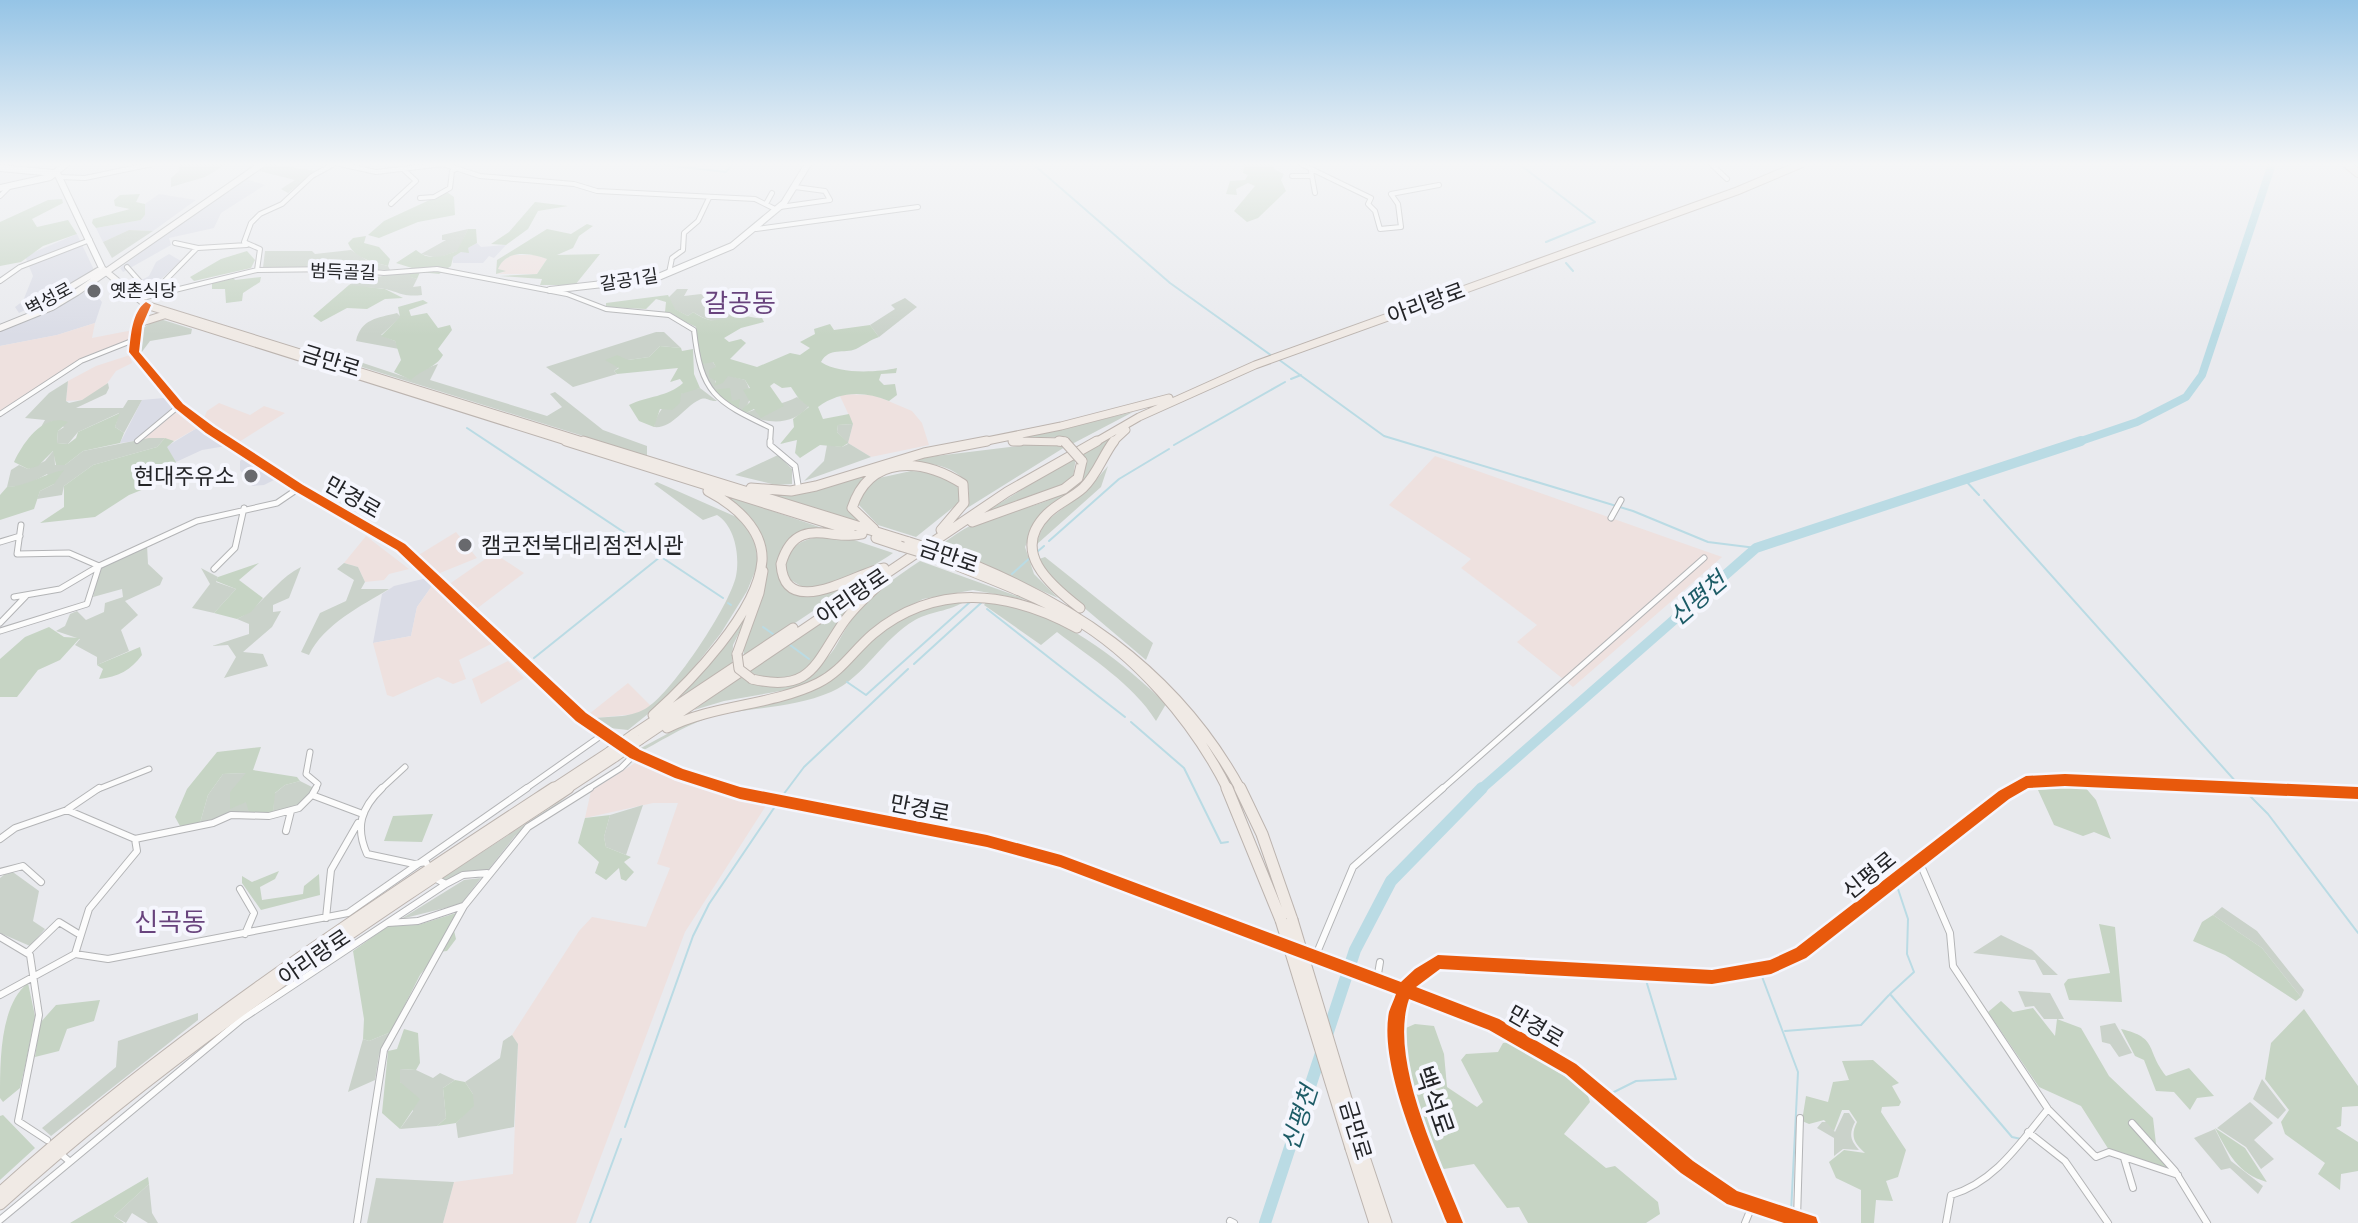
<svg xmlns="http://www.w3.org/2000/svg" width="2358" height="1223" font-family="'Roboto Condensed','Noto Sans KR',sans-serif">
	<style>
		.built { fill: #dadce6 }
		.industrial { fill: #eee1df }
		.green { fill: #cad2ca }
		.forest { fill: #c6d4c4 }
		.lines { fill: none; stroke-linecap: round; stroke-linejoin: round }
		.stream { stroke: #badbe4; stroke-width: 2 }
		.river-far2 { stroke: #badbe4; stroke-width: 8 }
		.river-far1 { stroke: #badbe4; stroke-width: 10 }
		.river { stroke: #badbe4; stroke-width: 12 }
		.minor-far2-casing { stroke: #b3b4b6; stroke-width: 6 }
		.minor-far1-casing { stroke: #b3b4b6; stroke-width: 7 }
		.minor-casing { stroke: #b3b4b6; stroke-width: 8 }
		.tertiary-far2-casing { stroke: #b3b4b6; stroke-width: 8 }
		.tertiary-far1-casing { stroke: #b3b4b6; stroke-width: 9 }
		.tertiary-casing { stroke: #b3b4b6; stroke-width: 11 }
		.secondary-casing { stroke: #b3b4b6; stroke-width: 8 }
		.trunk-far2-casing { stroke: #bcb4af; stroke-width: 9 }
		.trunk-far1-casing { stroke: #bcb4af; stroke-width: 11 }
		.trunk-casing { stroke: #bcb4af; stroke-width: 13 }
		.motorway-casing { stroke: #bcb4af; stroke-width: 10 }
		.minor-far2 { stroke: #fcfcfc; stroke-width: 4 }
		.minor-far1 { stroke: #fcfcfc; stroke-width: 5 }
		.minor { stroke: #fcfcfc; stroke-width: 6 }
		.tertiary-far2 { stroke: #fcfcfc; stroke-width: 6 }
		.tertiary-far1 { stroke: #fcfcfc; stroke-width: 7 }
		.tertiary { stroke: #fcfcfc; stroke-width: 9 }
		.secondary { stroke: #f7f5f4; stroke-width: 6 }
		.trunk-far2 { stroke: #f0eae5; stroke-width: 7 }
		.trunk-far1 { stroke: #f0eae5; stroke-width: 9 }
		.trunk { stroke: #f0eae5; stroke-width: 11 }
		.motorway { stroke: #ede5df; stroke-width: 8 }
		.trunk-bridge-far1-casing { stroke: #bcb4af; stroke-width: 11; stroke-linecap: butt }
		.trunk-bridge-casing { stroke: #bcb4af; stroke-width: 13; stroke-linecap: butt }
		.trunk-bridge-far1 { stroke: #f0eae5; stroke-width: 9 }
		.trunk-bridge { stroke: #f0eae5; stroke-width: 11 }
		.cycleway-casing { stroke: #f5f6fd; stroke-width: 5 }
		.cycleway { fill: #e8590c; fill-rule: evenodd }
		.poi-dot { fill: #68696d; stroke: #f5f6fd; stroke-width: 3 }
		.labels { text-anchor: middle; stroke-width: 8; stroke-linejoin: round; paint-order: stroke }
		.far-street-label { font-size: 18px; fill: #232427; stroke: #f5f6fd }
		.far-poi-label { font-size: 18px; fill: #232427; stroke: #f5f6fd; text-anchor: start }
		.street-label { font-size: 22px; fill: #232427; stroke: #f5f6fd }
		.poi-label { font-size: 22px; fill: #232427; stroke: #f5f6fd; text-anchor: end }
		.water-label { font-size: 24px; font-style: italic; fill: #1c5b66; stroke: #f5f6fd }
		.quarter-label { font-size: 26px; fill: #68437d; stroke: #f5f6fd }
		.near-street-label { font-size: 26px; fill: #232427; stroke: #f5f6fd }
	</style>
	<rect width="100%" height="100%" fill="#e9eaee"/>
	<!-- built -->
	<path class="built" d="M246 179 265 185 221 213 214 228 169 238 171 245 123 272 120 268 162 236Z
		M159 194 196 200 153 231 129 230 103 242 96 228 141 220 145 215V204Z
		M77 234 94 270 54 296 19 313 15 307 23 301 33 276 25 256Z
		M477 243 481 247 506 245 494 258 489 256 483 263H453L452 257Z
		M169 254 181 261 158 282 157 292 140 287 136 283 149 276 156 262Z
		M91 289 102 302 95 323 57 335 0 346V331Z
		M164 398 176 408 135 441 120 443 142 400Z
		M197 428 226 446 202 450 176 462 166 447Z
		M245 457 280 477 264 485 252 486 240 470V461Z
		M427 578 434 583 417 607 411 636 373 643 382 594 394 586Z"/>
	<!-- industrial -->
	<path class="industrial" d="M512 255H536L547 259 537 274H496L504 272 497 270 501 262Z
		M95 323 92 338 133 330 128 340 86 356 0 411V346L57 335Z
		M130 355 132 363 116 371 103 389 82 400 66 401 68 381 96 366Z
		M839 394 874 395 912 411 922 423 929 445 871 457 848 443 853 424Z
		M219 403 250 415 264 406 285 413 239 442 203 420 207 411Z
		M176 408 197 428 174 441H135Z
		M1435 456 1722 557 1573 687 1517 642 1537 625 1461 568 1471 559 1389 505Z
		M456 532 477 558 435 575 417 556Z
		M366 536 409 569 389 574 384 580 365 582 358 567 344 563Z
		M494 553 524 573 475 610 448 585Z
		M434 583 493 643 459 660 466 679 453 684 438 677 393 697 387 695 373 643 411 636 417 607Z
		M508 661 524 678 481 704 472 679Z
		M628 683 651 706 636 714 594 718 589 714Z
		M635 763 684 784 767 804 685 932 576 1223H443L454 1182 513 1174 518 1044 512 1035 579 931 592 917 646 927 670 868 657 864 678 803H653L585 818 591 791Z"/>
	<!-- green -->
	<path class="green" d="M179 164H227L205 177 171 187V178L179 171Z
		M270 164 316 171 288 193 281 189 295 180 259 171Z
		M468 229 458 251 437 258 421 254 446 240H442V235Z
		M129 230 153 231 112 258 103 242Z
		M351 250 368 261 388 266 390 270 263 268 265 251H312L315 254Z
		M413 270 411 277 417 279 413 287 421 286 422 295C399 298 397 289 376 288 366 287 360 289 349 285L365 274 377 277Z
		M677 289H688L684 296 701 294 736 315C720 325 709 322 693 312L688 316 674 309 668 298Z
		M905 298 917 307 879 337 870 325 895 309 891 305Z
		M397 313 401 317 381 335 395 341 399 349 356 341C361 319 377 318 397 313Z
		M157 318 192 329 191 334 150 341 141 353 142 329Z
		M656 332H664L681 348 660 346 649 357 628 360 614 371 617 374 573 387 546 367Z
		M324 350 411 379 419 371 438 364 430 380 547 416 562 407 550 394 555 392 603 430 647 446V456L314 352Z
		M712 361 717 368 715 385 728 375 745 380C753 392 752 407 737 413L732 401 711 390 699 365Z
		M68 381 66 401 69 403 82 400 108 383 109 388 106 394 76 408H123L128 400H142L124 433 115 427 119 413 78 432 68 444 57 443 58 431 64 427 53 421 41 427 45 420 25 418 49 393Z
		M700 388 717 401C708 402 707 396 699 400 683 408 672 429 654 427 657 406 680 390 700 388Z
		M797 397 809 406C790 428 767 422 742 415 761 405 778 407 797 397Z
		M1133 412 1072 444 1054 437 1014 440Z
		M853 424 848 443 871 457 804 481 824 461 827 445 842 447 848 444 837 432 838 425Z
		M1116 434 1086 481 1038 518 1025 547 1034 574 1058 598 940 545C951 538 961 530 972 525 1008 507 1075 508 1086 462L1083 453Z
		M149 438H165L157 447 93 465 64 486 62 495 37 499 40 491 54 484 47 474 25 486 7 487 11 470 19 465 28 469 45 461 54 450 55 465H65L83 451Z
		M1050 442 1065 447 964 510 969 491C966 487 963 479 959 475 929 451 855 464 849 505L865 526 765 494 928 457Z
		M778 455 792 469V484L776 485 735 475Z
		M1076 456 1073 479 1062 487 986 512Z
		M1108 466 1101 487 1036 545 1044 523 1089 488Z
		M911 471 934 473 957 484 961 501 916 537 878 525 858 504 870 480Z
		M657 482 741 519 755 542 758 564 747 591 721 633 674 693 628 730 610 728 594 718C613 716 632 718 648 707 673 691 730 605 736 576 740 556 735 526 717 515L703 520 654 484Z
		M728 496 831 531 812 529 781 549C767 605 816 596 852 585L744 657C742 619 774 587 764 546 759 521 735 513 728 496Z
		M842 536 893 553C864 573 839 584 804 588L786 577 783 561C799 536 814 537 842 536Z
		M147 545 148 564 163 578 160 585 125 601 138 615 121 630 129 651 97 665V657L75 645 80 639 56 631 65 626 70 614 77 611 86 620 104 612 105 603 123 597 122 589 93 597 100 569Z
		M1045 557 1153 643 1146 660 1043 573 1039 559Z
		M920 561 1028 600 973 590 923 599 886 618 822 677 797 688 724 701 694 710 740 677 769 687 788 685 785 679 766 680 749 671 864 595 809 672C838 653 834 645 852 619 870 594 895 578 920 561Z
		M344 563 358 567 365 582 361 589H389C361 606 324 624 309 655L301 652 320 613 346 601 354 580 337 569Z
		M301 567 289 598 273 605V612L281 611 272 627 243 652 263 654 268 666 224 678 236 657 228 645 212 646 249 634V624L237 619C263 606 275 580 301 567Z
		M201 568 218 577 216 582 236 589 214 613 192 608 210 584Z
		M760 590 733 645 732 665 675 703 711 662Z
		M971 597C953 612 933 610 915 620 882 639 865 677 831 692 796 707 760 707 723 714 696 719 668 737 644 750L641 748 706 713 824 684 886 628 913 612Z
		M989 598C1059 613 1115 655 1166 704L1156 721C1133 684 1091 658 1057 632L1041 645 984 605Z
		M246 773 249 813H233L200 823 208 795 223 774Z
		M300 781 314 788 295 807 273 813 274 794 285 785Z
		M568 796 515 836 488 870 469 871 447 881 441 879Z
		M643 805 626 855 606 847 604 837 610 815Z
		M10 870 39 891 33 921 45 929 30 946 0 933V878Z
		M481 878 461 904 401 919 464 880Z
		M2222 907 2257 931 2304 990 2301 997 2262 948 2213 915Z
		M2001 935 2032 950 2058 975H2043L2035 960 1973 953Z
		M2018 991 2050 993 2064 1019H2044L2034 1006 2025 1007Z
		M198 1013V1020L51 1136 42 1128 116 1067 118 1041Z
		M2115 1023 2132 1053 2119 1057 2110 1044 2102 1042 2100 1026Z
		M391 1032 379 1055 375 1080 348 1092 363 1039 369 1041Z
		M512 1035 518 1044 514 1127 458 1138 456 1123 467 1111 473 1094 465 1082 500 1058 503 1041Z
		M400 1069 416 1070 433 1078 440 1073 455 1080 443 1088 446 1118 437 1126 400 1129 413 1111 400 1082Z
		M2262 1079 2286 1110 2278 1119 2253 1099Z
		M2250 1102 2273 1123 2254 1140 2274 1159 2261 1169 2246 1147 2217 1128Z
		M1844 1113H1849L1855 1122C1849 1134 1850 1140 1859 1150L1843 1149 1834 1156V1138L1817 1128 1822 1122H1827L1835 1132Z
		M2215 1129 2231 1161 2263 1186 2258 1194 2230 1168 2221 1170 2194 1138Z
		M376 1178 454 1182 443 1223H367Z
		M149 1184 152 1213 158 1223H148L132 1213 126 1223 114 1216Z"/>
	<!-- forest -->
	<path class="forest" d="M1245 164H1274V169L1284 174 1281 180 1286 191 1258 218 1247 222 1234 211 1255 186 1248 183 1236 189 1237 195 1226 194 1230 181 1245 180 1248 175 1243 173Z
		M447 192 454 197 455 215 418 222 379 238 368 235 384 221Z
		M140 194 136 202 145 204V215L141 220 96 228 92 223 93 219 130 209 115 206 114 200 120 195Z
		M62 199 63 203 32 219 37 227 68 220 77 234 43 246 21 262 0 266V222L48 200Z
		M535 202 568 206 538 211 528 229 506 245 491 244 509 232Z
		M587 224 593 226 579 236 573 248 557 255 600 254 575 285H540L542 279 500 276 537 274 547 259C530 253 506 249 498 269L506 271 496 274 497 260 547 229 571 234Z
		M468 229H476L477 243 468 248 469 253 461 252 453 257 451 266 439 274 420 272 417 279 410 277 412 268 396 263 416 250C430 262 442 256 457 251Z
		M366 236 364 243 379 247 390 259 388 266C374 262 354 259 348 243L353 238Z
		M247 251 255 260 251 268 194 281 190 277 221 259Z
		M232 276 235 280 261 277 260 282 243 293 242 301 226 303 225 289H212V281Z
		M349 285 385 289 403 298 385 299 367 309 347 308 321 322 313 316Z
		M668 295 675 309 688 316 693 312C715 326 714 319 736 315 743 314 753 319 762 318L764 322 741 328 724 338 729 342 741 339 746 343 730 359 757 367 790 353 800 355 810 348 800 342 815 334 814 329 830 324 834 330 870 325 879 337C870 340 864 345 856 349 844 354 829 347 821 362 840 375 879 372 897 368L896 373 881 374 879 380 884 385 895 384 897 395 889 401C864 391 840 391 818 407L823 419 849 414 853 424 838 425 837 432 848 443 842 447 820 445 800 458 795 453 797 440 780 444 794 427 793 419 809 407 799 399 791 387 782 388 774 383 770 386 784 406 761 418 754 409 742 415 711 390 730 388 732 401 740 399 738 413 750 402 743 390 750 388 745 380 728 376 723 383 714 386 716 381 709 377V370L716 367 713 362 699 365 696 327 665 312 666 302 656 299 646 309 606 307V303Z
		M423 300 428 303 409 310 411 316 427 313 438 328 450 325 452 330 438 349 443 355C436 368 422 369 411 380L394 372 401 360 395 341 381 336 400 317 398 307Z
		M660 346 681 348 682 351 693 349 694 374 700 388 681 394 680 403 672 410 660 409 654 427 639 421 629 405C647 396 668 397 683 383L680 379 670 382 678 368 617 374 614 371 619 368 605 360 617 355 628 360 649 357Z
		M120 413 115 427 124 433 120 443 83 451 65 465H56L53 451 38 466 28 469 14 462C23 443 43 413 68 422L58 431 57 443 68 444 76 438 78 432Z
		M165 438 174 441 167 447 176 462 154 485 129 495 95 517 40 523 64 507V486L93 465 157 447Z
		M64 470 54 484 40 491 34 509 0 520V495L7 487C28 486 43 474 64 470Z
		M259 563 239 580 263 598 251 612 237 619 214 613 236 589 216 581 218 577Z
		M49 627 64 637 80 638 60 660 38 670 17 697H0V659L25 637Z
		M140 647 142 655C131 670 118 677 99 679L103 669 97 665Z
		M261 747 253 770 297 777 300 781 285 785 275 793 273 813H249L246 802 230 809V792L246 773 223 774 208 795 200 823 180 826 175 817 187 789 217 752Z
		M2084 786 2096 800 2111 839 2094 832 2083 836 2054 825 2038 790Z
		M433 814 422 842 384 841 393 816Z
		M610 815 604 837 606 847 631 857 624 862 634 872 626 881 621 879 619 868 606 880 595 873 599 862 578 843 585 818Z
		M279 871 275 879 260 887 262 900 303 894 304 886 319 874 320 895 261 910 242 883V876L252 882Z
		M456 913 452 922 456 939 447 951 438 952 420 975 391 1032 369 1041 363 1039 364 1019 353 951 388 926 418 925Z
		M2213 915 2262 948 2301 997 2296 1001 2225 955 2193 941 2202 922Z
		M2099 924 2115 927 2122 1002 2069 1000 2064 984 2068 979 2110 973Z
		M28 983 35 1016 26 1062 20 1088 3 1102 0 1098C0 1060 0 1005 28 983Z
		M100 1000 94 1021 67 1029 59 1051 35 1057 40 1023 56 1005Z
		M2001 1001 2013 1012 2033 1008 2055 1036 2057 1019 2081 1028 2109 1076 2153 1118 2156 1144 2170 1169 2109 1150 2081 1106 2039 1087 1988 1012Z
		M2304 1009 2358 1086V1106L2342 1107 2341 1126 2336 1128 2358 1142V1171L2341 1174 2340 1190 2318 1174 2325 1163 2285 1134 2281 1122 2289 1110 2265 1079 2271 1043Z
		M1415 1024 1434 1026 1444 1054 1447 1087 1477 1107 1483 1102 1461 1060 1466 1054 1498 1052 1503 1043 1511 1042 1586 1090 1590 1102 1564 1134 1606 1168 1615 1166 1658 1202 1660 1214 1646 1223H1528L1519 1207 1507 1208 1474 1164 1444 1169 1438 1164 1400 1058 1399 1031Z
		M404 1029 418 1033 420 1063 416 1070 400 1069V1082L420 1099 400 1129 382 1113 388 1051 397 1049Z
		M2121 1029C2159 1038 2145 1049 2166 1076L2189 1068 2214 1096 2197 1098 2190 1110 2174 1092 2156 1091 2144 1060 2135 1056Z
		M1873 1060 1899 1083 1892 1086 1901 1102 1899 1106 1882 1107 1881 1112 1906 1150 1898 1177 1886 1181 1893 1201 1876 1200 1874 1223H1861V1190L1836 1178 1829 1162 1844 1150 1865 1153C1854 1143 1850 1136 1857 1122L1849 1110H1842L1834 1131 1824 1120 1809 1124 1802 1121 1806 1096 1828 1102 1833 1082 1849 1080 1842 1061Z
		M455 1080 465 1082 473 1094 474 1106 456 1123 437 1126 446 1118 443 1088Z
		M3 1115 35 1148 0 1180V1116Z
		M2215 1128 2245 1148 2267 1182C2238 1174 2228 1153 2215 1128Z
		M148 1177 149 1184 114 1216 124 1223H70Z"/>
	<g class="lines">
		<!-- stream -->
		<path class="stream" d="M656 164 726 172 733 164
			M1033 164 1170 283 1272 356
			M1519 164 1595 222 1546 242
			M1566 263 1573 271
			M1278 359 1384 436 1633 511 1708 542 1756 548
			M1291 379 1301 375
			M467 428 723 598
			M1174 445 1285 382
			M1964 479 1979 495
			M1984 500 2237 783
			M1049 541 1119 479 1169 449
			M1037 552 1044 546
			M1012 574 1032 556
			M728 603 731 605
			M987 609 1125 717
			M763 627 773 634
			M790 645 809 659
			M534 658 660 557
			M914 664 981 603
			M847 682 866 695 970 602
			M1131 722 1184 768 1221 843 1228 842
			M2019 779 2077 777
			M2247 793 2268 814 2358 933
			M783 795 804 767 908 669
			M1896 883 1908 919 1907 954 1914 972 1890 994 2012 1137 2021 1139
			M1761 974 1798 1072 1791 1213
			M1785 1031 1861 1025 1889 995
			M1608 1095 1636 1081 1676 1079 1645 977
			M625 1127 693 936 709 904 776 805
			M590 1223 621 1139"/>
		<!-- river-far2 -->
		<path class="river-far2" d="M2075 443 2137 422 2186 397 2202 375 2272 164"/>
		<!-- river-far1 -->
		<path class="river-far1" d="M1480 790 1756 548 2081 441"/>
		<!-- river -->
		<path class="river" d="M1265 1223 1355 950 1391 881 1482 788"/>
		<!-- minor-far2 casing -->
		<g class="minor-far2-casing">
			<path id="minor-far2" d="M340 164 376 172 443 164 480 176 574 184 597 191 755 199 775 209
				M1301 164 1371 198 1368 204 1375 211 1380 229 1401 227 1398 204 1391 194 1439 185
				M1711 164 1727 179
				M1311 171 1315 193
				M1292 176H1311
				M59 177 85 178 152 164
				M0 196 9 187
				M420 198 434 197 450 188 452 171 456 169
				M767 202 772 193
				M391 204 416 181 404 170
				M780 207 830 200 825 191 795 187
				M756 229 918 207
				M175 243 198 248 247 245
				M127 267 142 284 146 297
				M257 270 260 249 244 242 251 223 260 214 282 204 312 176 334 164
				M669 273 672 258 683 250 684 233 698 221 709 198
				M0 281 20 267 90 240
				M153 293 197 248
				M138 299 257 270 340 269 384 273 437 269 567 294 606 309 669 315 694 330C701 394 715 401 771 428L770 443
				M0 414 81 361 134 340
				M137 441 179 406"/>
		</g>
		<!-- minor-far1 casing -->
		<g class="minor-far1-casing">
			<path id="minor-far1" d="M770 441V445L795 466 798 485
				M1611 518 1621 500
				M0 542 20 536
				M214 569 235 548 244 508
				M14 597 60 589 99 566 197 521 277 503 299 488
				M0 623 26 596
				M0 631 87 604 99 566 69 553 17 554 21 525
				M310 752 306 774 318 784 315 790
				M96 790 149 769
				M380 790 405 767
				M524 790 605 733
				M586 790 621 768 635 754
				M1441 790 1704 558"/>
		</g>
		<!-- minor casing -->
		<g class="minor-casing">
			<path id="minor" d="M382 788C361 808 355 827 367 854L414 864 426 862 428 866
				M312 795 316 788
				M68 809 99 788
				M286 831 291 811
				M0 839 15 828 67 810 135 839 213 823 231 815 269 816 299 808 312 795 360 813
				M1919 861 1950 933 1953 966 2048 1109 2096 1157 2109 1152 2178 1175
				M0 872 23 866 41 882
				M438 880 446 884 463 875 487 873
				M240 889 254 913 245 934
				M326 918 331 870 358 823
				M388 923 418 921 463 906
				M0 937 30 955 39 1015 18 1121 47 1140
				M28 952 59 922 77 933
				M75 954 89 909 137 851 135 839
				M1316 955 1353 867 1443 788
				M1377 980 1380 962
				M0 995 75 954 108 959 348 913 527 788
				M2132 1123 2175 1171 2207 1223
				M2028 1132 2065 1161 2108 1223
				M2124 1158 2133 1188
				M70 1162 242 1019 446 884
				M1797 1219 1800 1118
				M0 1220 70 1162 61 1154
				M1230 1221 1234 1223
				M357 1223 384 1050 464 906 528 827 590 788
				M1745 1223 1752 1206
				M1946 1223 1951 1195C1995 1182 2020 1143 2048 1109"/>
		</g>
		<!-- tertiary-far2 casing -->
		<g class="tertiary-far2-casing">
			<path id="tertiary-far2" d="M0 168 54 173
				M57 173 102 268
				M0 188 50 177 66 164
				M550 290 656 278 732 246 784 203 808 164
				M146 305 137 326 134 352 179 406 229 443"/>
		</g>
		<!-- tertiary-far1 casing -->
		<g class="tertiary-far1-casing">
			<path id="tertiary-far1" d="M226 441 401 547 581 717 635 754 680 774 730 790
				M2013 790C2048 769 2236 788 2288 790"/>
		</g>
		<!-- tertiary casing -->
		<g class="tertiary-casing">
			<path id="tertiary" d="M724 788 987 841 1061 861 1288 945
				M2243 788 2358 793
				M1300 950 1494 1024 1571 1069 1687 1167 1733 1198 1810 1223
				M1455 1223C1432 1165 1372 1049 1405 989 1412 977 1427 969 1438 962L1712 977 1771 967 1801 953 2016 788"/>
		</g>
		<!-- secondary casing -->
		<g class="secondary-casing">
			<path id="secondary" d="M104 270 146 305
				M34 309 98 271
				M0 328 52 307 77 292 262 164"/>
		</g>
		<!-- trunk-far2 casing -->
		<g class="trunk-far2-casing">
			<path id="trunk-far2" d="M146 305 589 443
				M163 314 572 443
				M139 323 164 315
				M1013 441 1065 442
				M977 443 1061 426 1169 398
				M1094 443 1139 417 1255 365 1737 191 1801 164
				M1112 443 1126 430"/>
		</g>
		<!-- trunk-far1 casing -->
		<g class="trunk-far1-casing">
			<path id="trunk-far1" d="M566 441 850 530
				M583 441 909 542
				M1013 441H1020
				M1059 441 1065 442
				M751 488 791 491 816 486 924 453 987 441
				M972 522 1064 489 1078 478 1082 461
				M874 529 852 508C870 454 922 458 963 484L964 503 941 530
				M862 534C832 542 796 513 781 564 785 622 857 572 884 568
				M876 538 900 546
				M938 551C1065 597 1175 668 1241 790
				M936 557C981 576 1028 592 1070 616 1136 654 1194 722 1228 790
				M1080 608C1049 584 1010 551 1047 514 1058 503 1072 498 1083 488 1097 475 1103 455 1114 441
				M737 654 759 593 763 571
				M752 679C811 693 815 664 843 623 854 607 869 594 883 581
				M653 715C690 682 758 612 762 561 764 529 733 504 708 491
				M667 728C715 704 771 706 818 683 841 672 854 650 873 634 936 582 1010 591 1077 628
				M634 734 793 628
				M641 739 1007 492 1097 441
				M551 790 609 752
				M565 790 615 757"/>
		</g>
		<!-- trunk casing -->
		<g class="trunk-casing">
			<path id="trunk" d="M1227 788 1281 920
				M1240 788 1262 834 1292 920
				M1359 1142 1386 1223
				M1351 1148 1375 1223
				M0 1193C171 1038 362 914 554 788
				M0 1204C176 1045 371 918 568 788"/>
		</g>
		<!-- motorway casing -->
		<g class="motorway-casing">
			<path id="motorway" d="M2347 164 2358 173"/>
		</g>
		<!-- minor-far2 -->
		<use href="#minor-far2" class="minor-far2"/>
		<!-- minor-far1 -->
		<use href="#minor-far1" class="minor-far1"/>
		<!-- minor -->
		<use href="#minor" class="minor"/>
		<!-- tertiary-far2 -->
		<use href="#tertiary-far2" class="tertiary-far2"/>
		<!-- tertiary-far1 -->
		<use href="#tertiary-far1" class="tertiary-far1"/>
		<!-- tertiary -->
		<use href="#tertiary" class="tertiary"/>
		<!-- secondary -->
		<use href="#secondary" class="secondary"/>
		<!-- trunk-far2 -->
		<use href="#trunk-far2" class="trunk-far2"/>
		<!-- trunk-far1 -->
		<use href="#trunk-far1" class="trunk-far1"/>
		<!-- trunk -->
		<use href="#trunk" class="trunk"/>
		<!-- motorway -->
		<use href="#motorway" class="motorway"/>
		<!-- trunk-bridge-far1 casing -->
		<g class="trunk-bridge-far1-casing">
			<path id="trunk-bridge-far1" d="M1065 442 1082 461
				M909 542 938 551
				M900 546 936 557
				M737 654 739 669 752 679
				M609 752 634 734
				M615 757 641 739"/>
		</g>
		<!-- trunk-bridge casing -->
		<g class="trunk-bridge-casing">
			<path id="trunk-bridge" d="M1281 920 1351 1148
				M1292 920 1359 1142"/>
		</g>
		<!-- trunk-bridge-far1 -->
		<use href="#trunk-bridge-far1" class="trunk-bridge-far1"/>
		<!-- trunk-bridge -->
		<use href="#trunk-bridge" class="trunk-bridge"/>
		<!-- cycleway casing -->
		<g class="cycleway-casing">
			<path id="cycleway" d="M146 302 151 305 142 326 139 352 183 404 214 427 303 485 405 544 586 713 640 750 683 769 740 787 987 835 1061 855 1401 982 1415 969 1438 955 1712 970 1770 960 1796 948 1999 791 2026 776 2065 774 2358 787V799L2065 786 2028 788 2009 799 1806 958 1771 974 1712 984 1440 969 1416 987 1499 1019 1576 1064 1693 1161 1737 1191 1810 1215 1816 1217 1818 1223H1784L1727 1204 1681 1173 1566 1074 1489 1030 1409 999C1388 1061 1440 1164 1463 1223H1447C1426 1169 1378 1069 1389 1012 1391 1006 1394 1000 1396 994L1060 867 987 847 740 799 675 778 630 758 576 721 397 550 295 491 206 433 175 408 129 352C131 335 132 312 146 302Z"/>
		</g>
		<!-- cycleway -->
		<use href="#cycleway" class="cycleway"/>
	</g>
	<!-- sky -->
	<linearGradient id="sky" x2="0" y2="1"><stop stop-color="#95c4e6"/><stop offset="0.49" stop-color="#f5f6f7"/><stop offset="1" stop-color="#f5f6f7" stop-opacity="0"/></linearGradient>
	<rect width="2358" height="335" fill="url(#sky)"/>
	<!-- markers -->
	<g class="poi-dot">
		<circle cx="94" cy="291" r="8"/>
		<circle cx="251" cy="476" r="8"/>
		<circle cx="465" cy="545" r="8"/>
	</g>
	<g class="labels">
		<!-- far-street labels -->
		<g class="far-street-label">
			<text transform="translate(343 272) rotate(2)" y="6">범득골길</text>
			<text transform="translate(629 280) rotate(-9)" y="6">갈공1길</text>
			<text transform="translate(49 299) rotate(-28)" y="6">벽성로</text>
		</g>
		<!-- far-poi labels -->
		<g class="far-poi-label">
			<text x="110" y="297">옛촌식당</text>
		</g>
		<!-- street labels -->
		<g class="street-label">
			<text transform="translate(1426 303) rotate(-20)" y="8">아리랑로</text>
			<text transform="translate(331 361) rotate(17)" y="8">금만로</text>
			<text transform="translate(353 497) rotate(30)" y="8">만경로</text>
			<text transform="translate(949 556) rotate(19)" y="8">금만로</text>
			<text transform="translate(852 596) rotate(-34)" y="8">아리랑로</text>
			<text transform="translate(920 808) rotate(11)" y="8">만경로</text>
			<text transform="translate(1869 875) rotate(-39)" y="8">신평로</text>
			<text transform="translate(314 957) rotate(-34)" y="8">아리랑로</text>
			<text transform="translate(1536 1026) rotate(30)" y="8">만경로</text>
			<text transform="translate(1356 1130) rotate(73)" y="8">금만로</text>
		</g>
		<!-- poi labels -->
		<g class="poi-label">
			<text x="235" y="484">현대주유소</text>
			<text x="481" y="553" text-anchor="start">캠코전북대리점전시관</text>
		</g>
		<!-- water labels -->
		<g class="water-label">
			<text transform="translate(1698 599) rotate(-41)" y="8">신평천</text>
			<text transform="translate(1300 1118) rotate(-72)" y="8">신평천</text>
		</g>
		<!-- quarter labels -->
		<g class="quarter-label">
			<text x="740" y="312">갈공동</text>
			<text x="170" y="931">신곡동</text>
		</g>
		<!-- near-street labels -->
		<g class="near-street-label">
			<text transform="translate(1434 1101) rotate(71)" y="9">백석로</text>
		</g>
	</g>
</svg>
